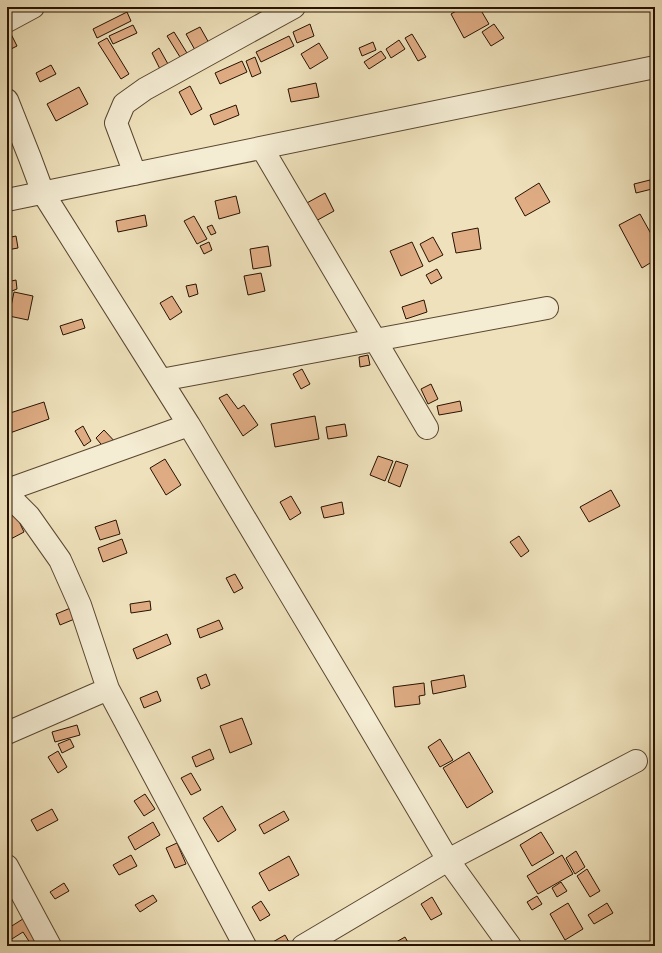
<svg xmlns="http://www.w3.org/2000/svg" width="662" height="953" font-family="'IM FELL French Canon',serif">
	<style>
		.building { fill: #dfac84; stroke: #271200 }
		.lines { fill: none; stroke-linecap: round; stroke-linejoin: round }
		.minor-casing { stroke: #59462f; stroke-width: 24 }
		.minor { stroke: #f4ecd3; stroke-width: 22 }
	</style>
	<rect width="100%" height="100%" fill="#eee1bb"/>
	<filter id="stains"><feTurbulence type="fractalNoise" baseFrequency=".005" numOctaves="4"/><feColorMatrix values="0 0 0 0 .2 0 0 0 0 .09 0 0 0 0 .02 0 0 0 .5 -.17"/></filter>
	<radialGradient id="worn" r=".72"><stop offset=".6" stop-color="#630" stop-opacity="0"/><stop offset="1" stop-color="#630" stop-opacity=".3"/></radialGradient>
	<!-- building -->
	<path class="building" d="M463 7H479L489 24 464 38 451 14Z
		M127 12 131 21 97 38 93 29Z
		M310 24 314 36 297 43 293 32Z
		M494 24 504 38 491 46 482 32Z
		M133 25 137 33 113 44 109 36Z
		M200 27 209 43 195 50 186 34Z
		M9 30 17 46 7 51V31Z
		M174 32 187 53 180 57 167 36Z
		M412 34 426 57 418 61 405 38Z
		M289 36 294 46 261 62 256 52Z
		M107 38 129 74 121 79 98 43Z
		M399 40 405 49 391 58 386 49Z
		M373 42 376 50 362 56 359 48Z
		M319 43 328 58 310 69 301 54Z
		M159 48 168 64 160 69 152 53Z
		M381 51 386 58 369 69 364 62Z
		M255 57 261 73 252 77 246 61Z
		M242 61 247 72 220 84 215 73Z
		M51 65 56 74 40 82 36 73Z
		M316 83 319 97 291 102 288 89Z
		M190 86 202 109 191 115 179 92Z
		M79 87 88 104 56 121 47 104Z
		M236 105 239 115 214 125 210 115Z
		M650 180 652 189 636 193 634 184Z
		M539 183 550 202 525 216 515 198Z
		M325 193 334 211 314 222 305 204Z
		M236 196 240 213 219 219 215 201Z
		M640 214 655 241V260L642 268 619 225Z
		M145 215 147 226 118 232 116 221Z
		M194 216 207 239 197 244 184 221Z
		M212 225 216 233 211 235 207 227Z
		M478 228 481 249 456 253 452 233Z
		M16 236 18 248 7 250V238Z
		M433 237 443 255 429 262 420 244Z
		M209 242 212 250 204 254 200 246Z
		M412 242 423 266 401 276 390 251Z
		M268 246 271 266 253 269 250 249Z
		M437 269 442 278 431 284 426 275Z
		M261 273 265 291 248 295 244 276Z
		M16 280 17 289 7 293V282Z
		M196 284 198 294 189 297 186 286Z
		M14 292 33 296 28 320 9 316Z
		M172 296 182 312 170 320 160 303Z
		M424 300 427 312 406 319 402 307Z
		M82 319 85 328 63 335 60 326Z
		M368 355 370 365 360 367 359 357Z
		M302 369 310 384 301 389 293 374Z
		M431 384 438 399 428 404 421 389Z
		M227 394 238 409 244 405 258 425 243 436 219 398Z
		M460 401 462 411 439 415 437 406Z
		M44 402 49 419 7 434V414Z
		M315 416 319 439 275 447 271 424Z
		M345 424 347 436 328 439 326 427Z
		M83 426 91 441 84 446 75 431Z
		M104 430 118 445 109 454 96 438Z
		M378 456 393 461 385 481 370 475Z
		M165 459 181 485 166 495 150 468Z
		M396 461 408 465 400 487 388 482Z
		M611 490 620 506 589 522 580 507Z
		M291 496 301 513 290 520 280 502Z
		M342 502 344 514 324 518 321 507Z
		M15 513 24 532 7 541V517Z
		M116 520 120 534 100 540 95 527Z
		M519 536 529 551 521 557 510 542Z
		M122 539 127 553 103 562 98 548Z
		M235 574 243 588 234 593 226 578Z
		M150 601 151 610 131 613 130 604Z
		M73 607 77 618 60 625 56 614Z
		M219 620 223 629 200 638 197 629Z
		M167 634 171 644 137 659 133 649Z
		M206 674 210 685 201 689 197 678Z
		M464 675 466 687 433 694 431 681Z
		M424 683 425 695 419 696 420 704 395 707 393 687Z
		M157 691 161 701 144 708 140 698Z
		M242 718 252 744 230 753 220 726Z
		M77 725 80 735 55 742 52 732Z
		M70 739 74 747 62 753 58 744Z
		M440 739 453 760 440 767 428 747Z
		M210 749 214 759 196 767 192 757Z
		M58 751 67 767 58 773 48 757Z
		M469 752 493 792 467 808 443 768Z
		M191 773 201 790 191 795 181 778Z
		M145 794 155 809 144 816 134 801Z
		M222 806 236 830 218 842 203 818Z
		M52 809 58 820 37 831 31 820Z
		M284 811 289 820 264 834 259 825Z
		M153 822 160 835 135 850 128 837Z
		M541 832 554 853 532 866 520 845Z
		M177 843 186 864 175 868 166 848Z
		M576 851 585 867 575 874 566 858Z
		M131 855 137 866 119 875 113 865Z
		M562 855 573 874 538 894 527 876Z
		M289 856 299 875 269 891 259 873Z
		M587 869 600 891 590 897 577 876Z
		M561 882 567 891 557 897 552 888Z
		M64 883 69 891 55 899 50 892Z
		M153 895 157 901 140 912 135 905Z
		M537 896 542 904 532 910 527 902Z
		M432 897 442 914 431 920 421 904Z
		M261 901 270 915 260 921 252 907Z
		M568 903 583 929 565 940 550 914Z
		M607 903 613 913 594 924 588 915Z
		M26 917 44 946H32L23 932 7 942V929Z
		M285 935 290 944 286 946H272L271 943Z
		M405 937 410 946H389Z"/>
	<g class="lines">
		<!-- minor casing -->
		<g class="minor-casing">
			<path id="minor" d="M7 21 33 7
				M7 100 30 158 43 193 189 425 357 706 448 860 510 946
				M262 148 427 428
				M135 174 116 123 124 104 145 89 294 7
				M7 200 655 67
				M161 380 547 308
				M7 490 189 425
				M7 494 29 516 60 560 80 605 108 689 245 946
				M7 733 108 689
				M7 866 50 946
				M303 946 448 860 636 761"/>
		</g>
		<!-- minor -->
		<use href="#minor" class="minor"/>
	</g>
	<!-- margin -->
	<rect width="662" height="953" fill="none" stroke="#eee1bb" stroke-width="24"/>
	<rect x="8" y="8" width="646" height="937" fill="none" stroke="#271200" stroke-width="2"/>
	<rect x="12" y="12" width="638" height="929" fill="none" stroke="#271200"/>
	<rect width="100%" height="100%" filter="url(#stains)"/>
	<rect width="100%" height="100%" fill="url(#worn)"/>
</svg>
